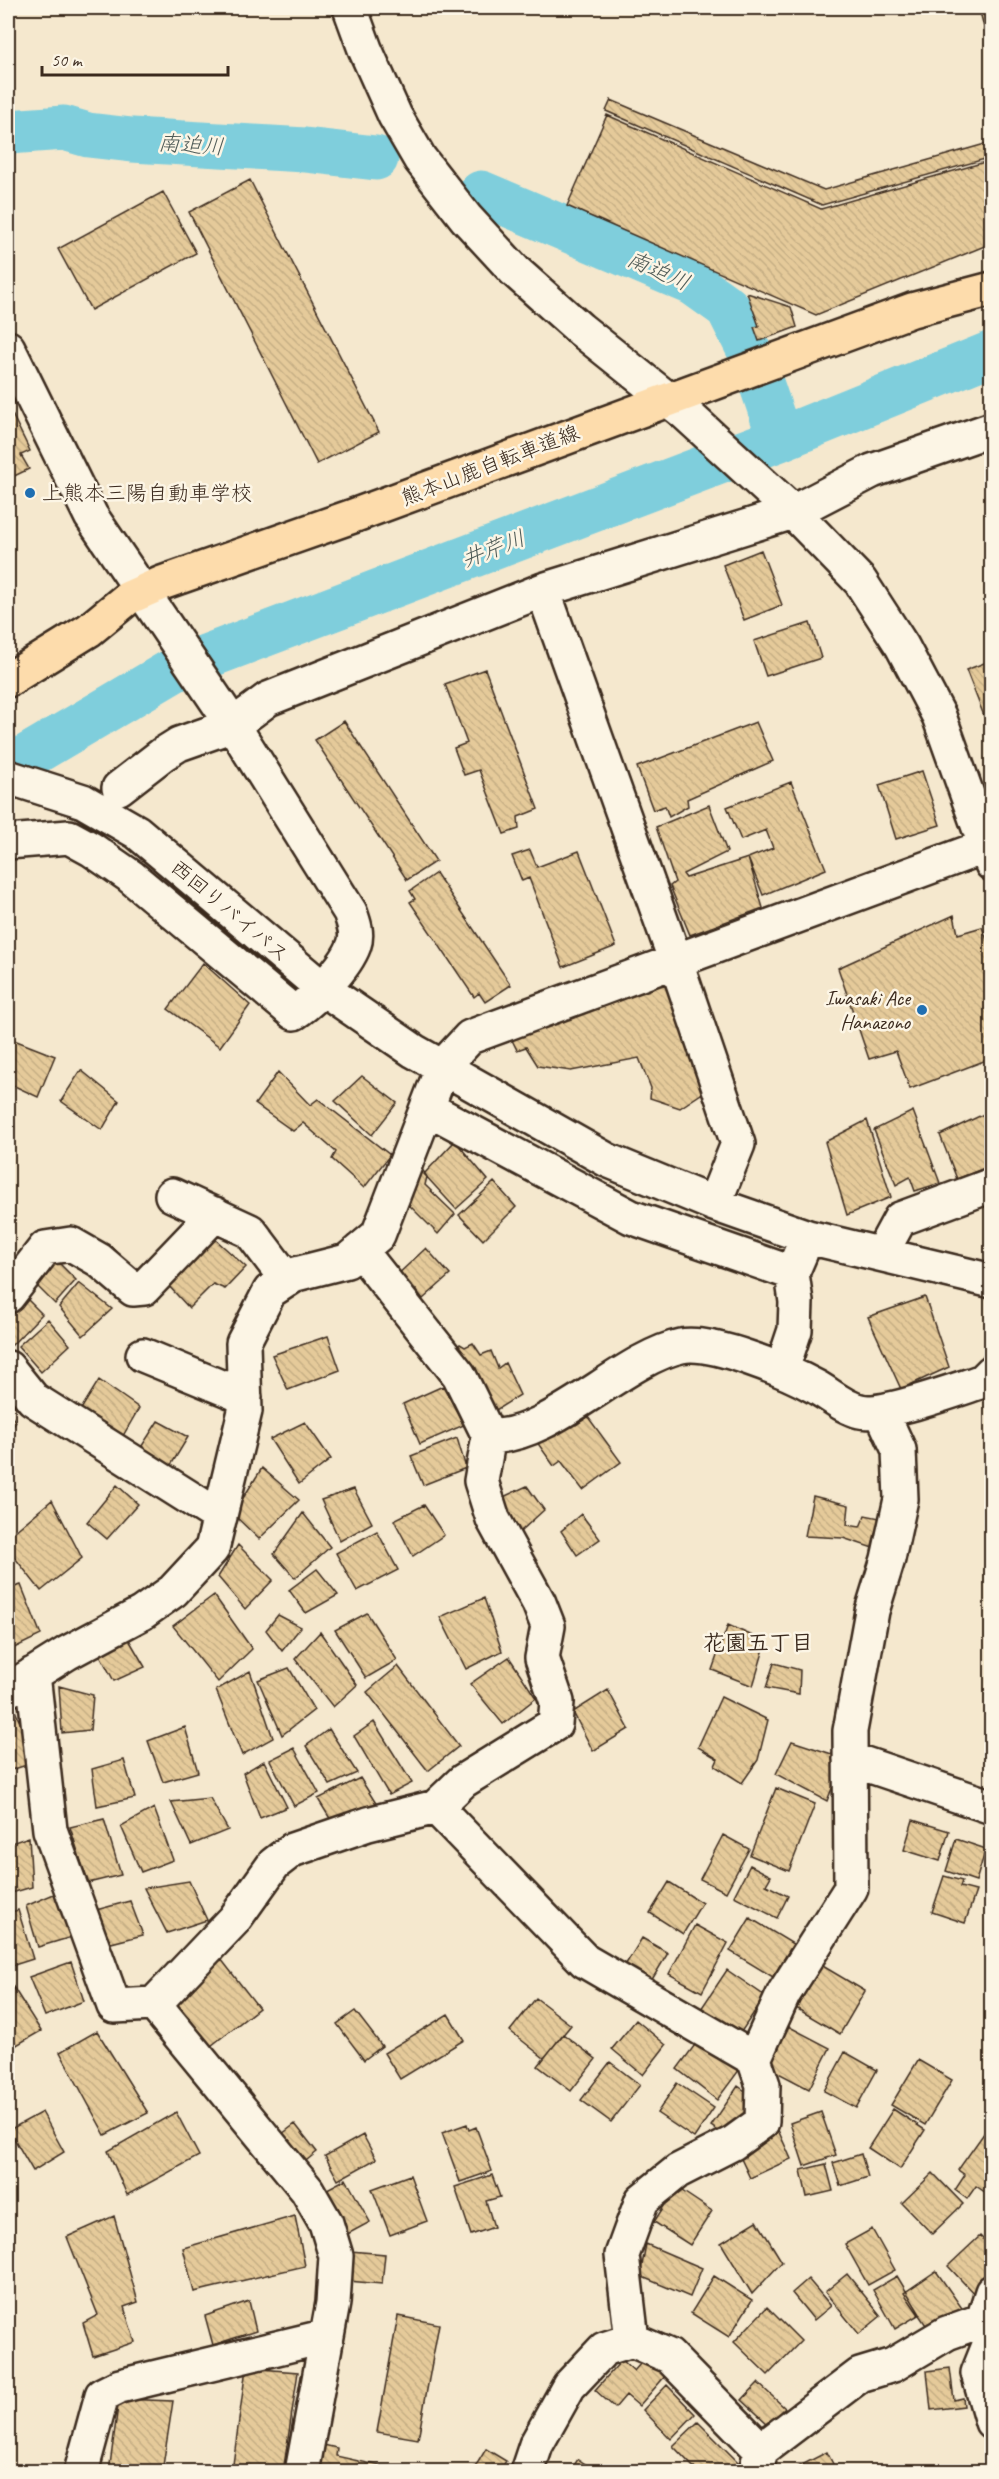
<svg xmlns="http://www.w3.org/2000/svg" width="999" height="2479" font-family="Caveat,'Klee One',sans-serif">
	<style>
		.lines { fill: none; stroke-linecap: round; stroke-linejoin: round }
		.river { stroke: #7fcedc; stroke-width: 45 }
		.building { fill: url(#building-back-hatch); stroke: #3b2a1e; stroke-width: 1.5 }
		.minor-casing { stroke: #3b2a1e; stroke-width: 38 }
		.major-casing { stroke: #3b2a1e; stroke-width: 38 }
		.minor { stroke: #fcf5e5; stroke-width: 33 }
		.major { stroke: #fddcac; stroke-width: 33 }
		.poi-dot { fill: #1f6fb2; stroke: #fcf5e5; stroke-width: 2 }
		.labels { text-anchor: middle; stroke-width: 5; stroke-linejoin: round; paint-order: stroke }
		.street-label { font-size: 21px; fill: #3b2a1e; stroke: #fcf5e5 }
		.poi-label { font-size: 21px; fill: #3b2a1e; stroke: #fcf5e5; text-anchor: start }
		.water-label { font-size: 22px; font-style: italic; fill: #4f5b57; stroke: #fcf5e5 }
		.neighbourhood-label { font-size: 22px; font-weight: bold; fill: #3b2a1e; stroke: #fcf5e5 }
	</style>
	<defs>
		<pattern id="building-back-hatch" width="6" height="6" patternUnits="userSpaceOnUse" patternTransform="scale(1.5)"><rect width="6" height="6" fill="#e5ca9a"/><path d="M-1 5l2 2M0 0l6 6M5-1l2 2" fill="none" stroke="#c5ae84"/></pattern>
	</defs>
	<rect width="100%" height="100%" fill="#f5e8ce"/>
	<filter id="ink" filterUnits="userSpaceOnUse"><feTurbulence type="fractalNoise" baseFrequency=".0167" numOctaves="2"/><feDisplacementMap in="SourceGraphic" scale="12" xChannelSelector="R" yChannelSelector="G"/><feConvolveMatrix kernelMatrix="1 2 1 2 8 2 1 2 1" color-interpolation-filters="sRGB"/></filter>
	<g filter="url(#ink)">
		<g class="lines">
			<!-- river -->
			<path class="river" d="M8 132 64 128 88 135 132 140 305 150 376 158
				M481 193 693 283 728 308 747 346
				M760 380 780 439
				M8 771 23 759 179 667 780 439 992 353"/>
		</g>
		<!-- building -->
		<path class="building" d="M426 8H457L427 12Z
			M979 8H992V58Z
			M611 100 824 190 992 142V157L822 205 606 111Z
			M607 115 821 209 992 160V243L816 315 567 206Z
			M250 180 379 432 317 464 189 212Z
			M163 192 196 253 91 310 58 249Z
			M747 293 791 307 797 327 759 341 754 327 759 326Z
			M8 406 30 451 21 455 29 469 8 479Z
			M761 550 782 605 744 620 723 565Z
			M810 623 821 658 766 676 754 641Z
			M992 660V736L966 670Z
			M485 669 538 809 518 817 519 829 504 834 479 770 464 775 454 748 467 743 445 684Z
			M344 721 436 861 407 880 315 740Z
			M756 722 773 761 687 799 688 806 669 817 665 806 653 810 637 767Z
			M922 771 940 825 896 839 879 785Z
			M791 782 826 869 763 895 748 858 773 848 766 830 741 840 727 807Z
			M709 805 727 852 683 874 686 878 748 858 763 908 690 935 670 886 675 882 656 827Z
			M530 850 537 867 579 851 616 946 563 967 529 878 522 881 512 856Z
			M436 873 511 985 485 1002 479 993 474 997 410 902 415 899 410 891Z
			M954 915 958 934 982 927 992 953V1058L910 1089 896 1051 869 1059 838 968Z
			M203 963 250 1005 220 1047 168 1009Z
			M672 975 710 1088 680 1108 650 1098 651 1088 639 1058 571 1071 538 1066 526 1047 517 1050 510 1036Z
			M14 1040 55 1056 38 1097 8 1083V1050Z
			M81 1070 119 1101 102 1130 61 1101Z
			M278 1072 310 1105 318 1099 390 1155 364 1188 332 1159 336 1152 303 1123 293 1131 255 1104Z
			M362 1076 397 1103 372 1135 335 1101Z
			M913 1111 940 1183 915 1191 910 1177 896 1185 874 1130Z
			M988 1112 992 1123V1165L957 1179 940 1135Z
			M867 1120 891 1197 847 1215 825 1142Z
			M455 1141 488 1180 456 1209 424 1174Z
			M420 1166 427 1177 425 1185 455 1214 438 1234 399 1195Z
			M494 1182 516 1207 483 1240 459 1215Z
			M215 1239 246 1267 225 1289 213 1284 189 1308 167 1284Z
			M426 1248 450 1275 423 1299 416 1290 411 1295 394 1278Z
			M48 1252 76 1280 55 1304 28 1277Z
			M79 1283 112 1309 83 1336 59 1307Z
			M20 1292 42 1314 11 1346 8 1340V1306Z
			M925 1297 949 1367 901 1389 868 1317Z
			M48 1319 70 1345 41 1372 18 1346Z
			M328 1336 340 1370 288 1390 272 1355Z
			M473 1343 481 1355 491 1351 498 1368 505 1363 520 1395 488 1415 450 1353 460 1344 465 1347Z
			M99 1380 139 1408 120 1441 78 1414Z
			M443 1386 464 1425 420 1444 403 1404Z
			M8 1412 16 1422 8 1433Z
			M568 1414 576 1425 588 1417 621 1462 583 1490 561 1461 554 1466 534 1438Z
			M158 1421 188 1437 165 1475 136 1455Z
			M305 1422 331 1459 299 1484 270 1439Z
			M457 1438 466 1468 423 1485 411 1456Z
			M262 1468 299 1500 259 1539 233 1514Z
			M117 1485 138 1504 107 1539 87 1522Z
			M527 1486 544 1510 511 1540 488 1504Z
			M354 1489 372 1523 340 1541 321 1500Z
			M813 1496 849 1505 847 1525 860 1527 865 1515 880 1518 876 1549 843 1538 805 1536Z
			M52 1500 82 1558 41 1591 8 1549V1537Z
			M424 1505 444 1535 413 1556 394 1520Z
			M303 1513 330 1547 295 1578 274 1554Z
			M581 1514 600 1539 577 1555 561 1531Z
			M377 1531 398 1570 357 1591 336 1553Z
			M238 1545 273 1580 245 1609 218 1577Z
			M317 1569 338 1595 306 1613 289 1590Z
			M21 1585 41 1635 8 1651V1589Z
			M214 1595 252 1649 218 1682 173 1626Z
			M484 1598 502 1651 466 1669 440 1617Z
			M367 1613 397 1660 366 1678 335 1630Z
			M278 1615 301 1627 282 1651 266 1630Z
			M728 1625 766 1642 753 1686 712 1670Z
			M320 1632 357 1685 333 1707 295 1659Z
			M128 1638 145 1667 114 1681 99 1653Z
			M509 1657 536 1698 503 1724 470 1684Z
			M774 1663 800 1670 799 1694 766 1688Z
			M398 1666 459 1746 428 1771 367 1692Z
			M289 1668 314 1710 282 1735 258 1680Z
			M250 1671 273 1738 242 1755 216 1690Z
			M59 1686 93 1695 90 1730 62 1733Z
			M608 1690 629 1729 593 1751 573 1712Z
			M721 1697 768 1720 758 1760 742 1783 715 1766 718 1759 698 1747Z
			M14 1708 36 1762 8 1771V1709Z
			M374 1722 412 1783 389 1795 354 1736Z
			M185 1727 198 1772 163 1782 148 1741Z
			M329 1729 357 1773 330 1785 306 1746Z
			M792 1741 844 1758 827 1801 776 1774Z
			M294 1748 319 1793 294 1806 270 1760Z
			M124 1760 135 1798 97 1806 92 1769Z
			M264 1761 287 1807 260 1818 243 1773Z
			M360 1778 377 1805 334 1825 318 1799Z
			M776 1788 815 1804 789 1871 750 1855Z
			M210 1798 228 1830 191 1845 171 1802Z
			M154 1808 173 1860 141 1872 121 1826Z
			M104 1819 121 1875 88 1883 70 1827Z
			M913 1820 949 1831 940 1861 904 1850Z
			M723 1835 749 1849 726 1892 700 1879Z
			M29 1837 32 1887 8 1894V1844Z
			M956 1839 986 1849 976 1881 946 1871Z
			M750 1865 771 1876 766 1885 788 1896 777 1918 734 1896Z
			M944 1876 962 1881 960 1887 976 1891 965 1923 932 1912Z
			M189 1881 207 1920 167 1933 144 1888Z
			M669 1882 702 1903 683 1934 650 1913Z
			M63 1890 75 1936 38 1947 26 1906Z
			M130 1901 143 1935 111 1943 96 1910Z
			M18 1910 33 1959 8 1967V1913Z
			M750 1918 793 1944 773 1977 730 1951Z
			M695 1925 728 1943 702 1992 669 1974Z
			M642 1938 668 1953 650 1983 624 1967Z
			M221 1959 259 2008 202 2053 166 2005Z
			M71 1962 84 2001 45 2016 29 1977Z
			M821 1965 865 1991 840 2034 796 2008Z
			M727 1970 765 1996 739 2035 701 2009Z
			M8 1979 41 2031 8 2050Z
			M536 1998 571 2025 544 2058 510 2031Z
			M355 2011 382 2046 364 2060 337 2024Z
			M448 2014 464 2040 400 2079 384 2053Z
			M636 2020 666 2045 643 2075 612 2049Z
			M784 2024 830 2048 809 2089 763 2065Z
			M97 2031 148 2113 105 2135 60 2052Z
			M563 2034 596 2059 571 2091 538 2066Z
			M700 2038 740 2069 717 2100 677 2069Z
			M845 2052 877 2070 856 2108 824 2091Z
			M918 2060 952 2080 925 2125 891 2105Z
			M610 2062 640 2085 611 2122 581 2100Z
			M677 2083 714 2108 694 2138 657 2113Z
			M738 2086 755 2098 728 2138 711 2126Z
			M893 2109 925 2130 900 2169 868 2148Z
			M42 2112 64 2152 33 2171 9 2130Z
			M176 2112 199 2156 127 2195 108 2151Z
			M821 2112 836 2155 804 2166 790 2123Z
			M295 2124 317 2152 292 2172 269 2144Z
			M467 2124 469 2130 476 2127 492 2171 460 2182 442 2133Z
			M987 2129 992 2132V2197L976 2186 967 2199 955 2190 965 2175 958 2170Z
			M778 2130 791 2159 750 2178 737 2150Z
			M363 2135 376 2159 338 2180 325 2156Z
			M861 2154 868 2177 840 2186 833 2163Z
			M826 2164 833 2191 807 2197 801 2170Z
			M933 2173 963 2204 932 2234 902 2203Z
			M410 2175 427 2221 390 2235 372 2189Z
			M492 2175 500 2197 486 2201 494 2227 471 2235 455 2187Z
			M346 2179 370 2222 342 2237 312 2197Z
			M676 2187 712 2211 690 2245 654 2222Z
			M114 2216 138 2302 124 2307 135 2342 93 2356 83 2323 98 2315 67 2237Z
			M295 2216 305 2266 194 2292 183 2248Z
			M757 2221 782 2262 752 2294 721 2243Z
			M872 2229 895 2270 868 2285 845 2244Z
			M980 2236 992 2248V2281L976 2296 948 2266Z
			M646 2244 702 2268 690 2297 640 2276Z
			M350 2251 385 2254 382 2284 348 2281Z
			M936 2271 964 2311 932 2334 904 2293Z
			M847 2274 881 2316 859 2334 825 2292Z
			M714 2276 752 2300 729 2337 691 2313Z
			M897 2276 920 2314 895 2329 873 2290Z
			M808 2279 831 2306 814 2320 792 2293Z
			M249 2301 256 2331 213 2345 205 2316Z
			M767 2307 801 2341 768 2375 734 2342Z
			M398 2316 439 2324 418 2439 377 2432Z
			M647 2356 667 2374 639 2406 626 2395 615 2408 595 2390 622 2360 634 2371Z
			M246 2368 298 2372 283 2472H232Z
			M950 2368 954 2400 963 2398 964 2406 931 2410 927 2371Z
			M758 2383 785 2408 769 2425 742 2400Z
			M667 2385 695 2414 671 2439 643 2410Z
			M119 2399 173 2401 162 2472H109Z
			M698 2422 748 2472H698L673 2446Z
			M319 2444 337 2448 336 2456 381 2466 380 2472H313Z
			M486 2449 506 2461 499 2472H472Z
			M827 2452 837 2472H793L792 2470Z
			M578 2459 597 2472H570Z"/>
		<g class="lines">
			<!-- minor casing -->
			<g class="minor-casing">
				<path id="minor" d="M350 8 365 49 395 116 420 159 466 218 515 271 580 329 685 413 793 512 860 581 902 646 939 716 992 864
					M8 348 91 516 233 725 350 912C354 923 358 934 354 945 346 967 314 1000 294 1013L130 876 91 849 69 837 8 842
					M543 590 675 959 738 1144 714 1204
					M8 777 83 801 137 832 322 988 414 1051 607 1160 714 1204 808 1237 992 1281
					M119 788 163 754 179 744 233 725 268 699 543 590 793 512 872 471 992 429
					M427 1108 631 1217 792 1273
					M172 1195 250 1231 287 1280
					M360 1250 459 1375 489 1436 481 1481 493 1519 539 1603 548 1626 542 1658 557 1702 555 1724 463 1781 436 1807
					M881 1254 900 1219 992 1185
					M8 1296 45 1248 71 1244 99 1260 133 1289 144 1288 215 1214
					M143 1355 245 1397
					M8 1368 33 1399 220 1517
					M782 1369 795 1330 796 1302 792 1273 801 1252
					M489 1436C548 1440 623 1358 681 1346 713 1340 787 1371 816 1387 829 1394 845 1408 860 1411 882 1417 958 1389 983 1381L992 1372
					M33 1674 50 1830 114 2006 154 2004
					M8 1690 67 1653 142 1613 173 1591 212 1549 245 1411 243 1343 270 1291 296 1274 347 1261 378 1235 443 1066 470 1037 992 844
					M850 1759 992 1807
					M754 2059 784 1993 851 1888 850 1731 872 1611 888 1559 901 1499 899 1450 881 1411
					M992 2338 978 2373 992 2422
					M756 2471 761 2450 860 2375 893 2365 947 2333 983 2320 992 2292
					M81 2472 102 2395 120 2386 327 2336
					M302 2472 333 2303 336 2256 326 2223 307 2190 154 2004 234 1920 274 1864 292 1850 368 1824 436 1807 585 1961 754 2059 763 2085 762 2122 733 2143 678 2171 642 2200 622 2255 632 2340
					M527 2472 536 2445 569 2386 604 2349 632 2340 669 2356 761 2450"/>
			</g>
			<!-- major casing -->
			<g class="major-casing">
				<path id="major" d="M8 680 89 630 128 598 162 583 353 516 912 310 992 289"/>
			</g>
			<!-- minor -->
			<use href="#minor" class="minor"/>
			<!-- major -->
			<use href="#major" class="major"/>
		</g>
	</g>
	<!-- markers -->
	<g class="poi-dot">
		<circle cx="30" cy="493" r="6"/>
		<circle cx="922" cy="1010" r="6"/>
	</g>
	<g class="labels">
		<!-- street labels -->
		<g class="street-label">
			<text transform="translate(490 465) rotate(-21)" y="7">熊本山鹿自転車道線</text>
			<text transform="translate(230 911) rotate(40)" y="7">西回りバイパス</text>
		</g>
		<!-- poi labels -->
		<g class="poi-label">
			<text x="42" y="500">上熊本三陽自動車学校</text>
			<text x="910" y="1005" text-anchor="end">Iwasaki Ace<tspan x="910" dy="24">Hanazono</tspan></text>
		</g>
		<!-- water labels -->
		<g class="water-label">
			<text transform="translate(191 144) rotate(4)" y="8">南迫川</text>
			<text transform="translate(659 270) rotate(24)" y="8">南迫川</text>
			<text transform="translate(493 548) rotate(-21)" y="8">井芹川</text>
		</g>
		<!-- neighbourhood labels -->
		<g class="neighbourhood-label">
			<text x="758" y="1650">花園五丁目</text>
		</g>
	</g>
	<!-- margin -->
	<rect width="999" height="2479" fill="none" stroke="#fcf5e5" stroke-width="30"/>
	<rect x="15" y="15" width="969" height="2449" fill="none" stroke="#3b2a1e" stroke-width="2" filter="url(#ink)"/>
	<!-- scale -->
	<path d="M42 66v9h186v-9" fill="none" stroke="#3b2a1e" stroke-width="3"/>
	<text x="51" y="66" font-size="18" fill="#3b2a1e" stroke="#fcf5e5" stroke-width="4.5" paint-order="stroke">50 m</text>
</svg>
